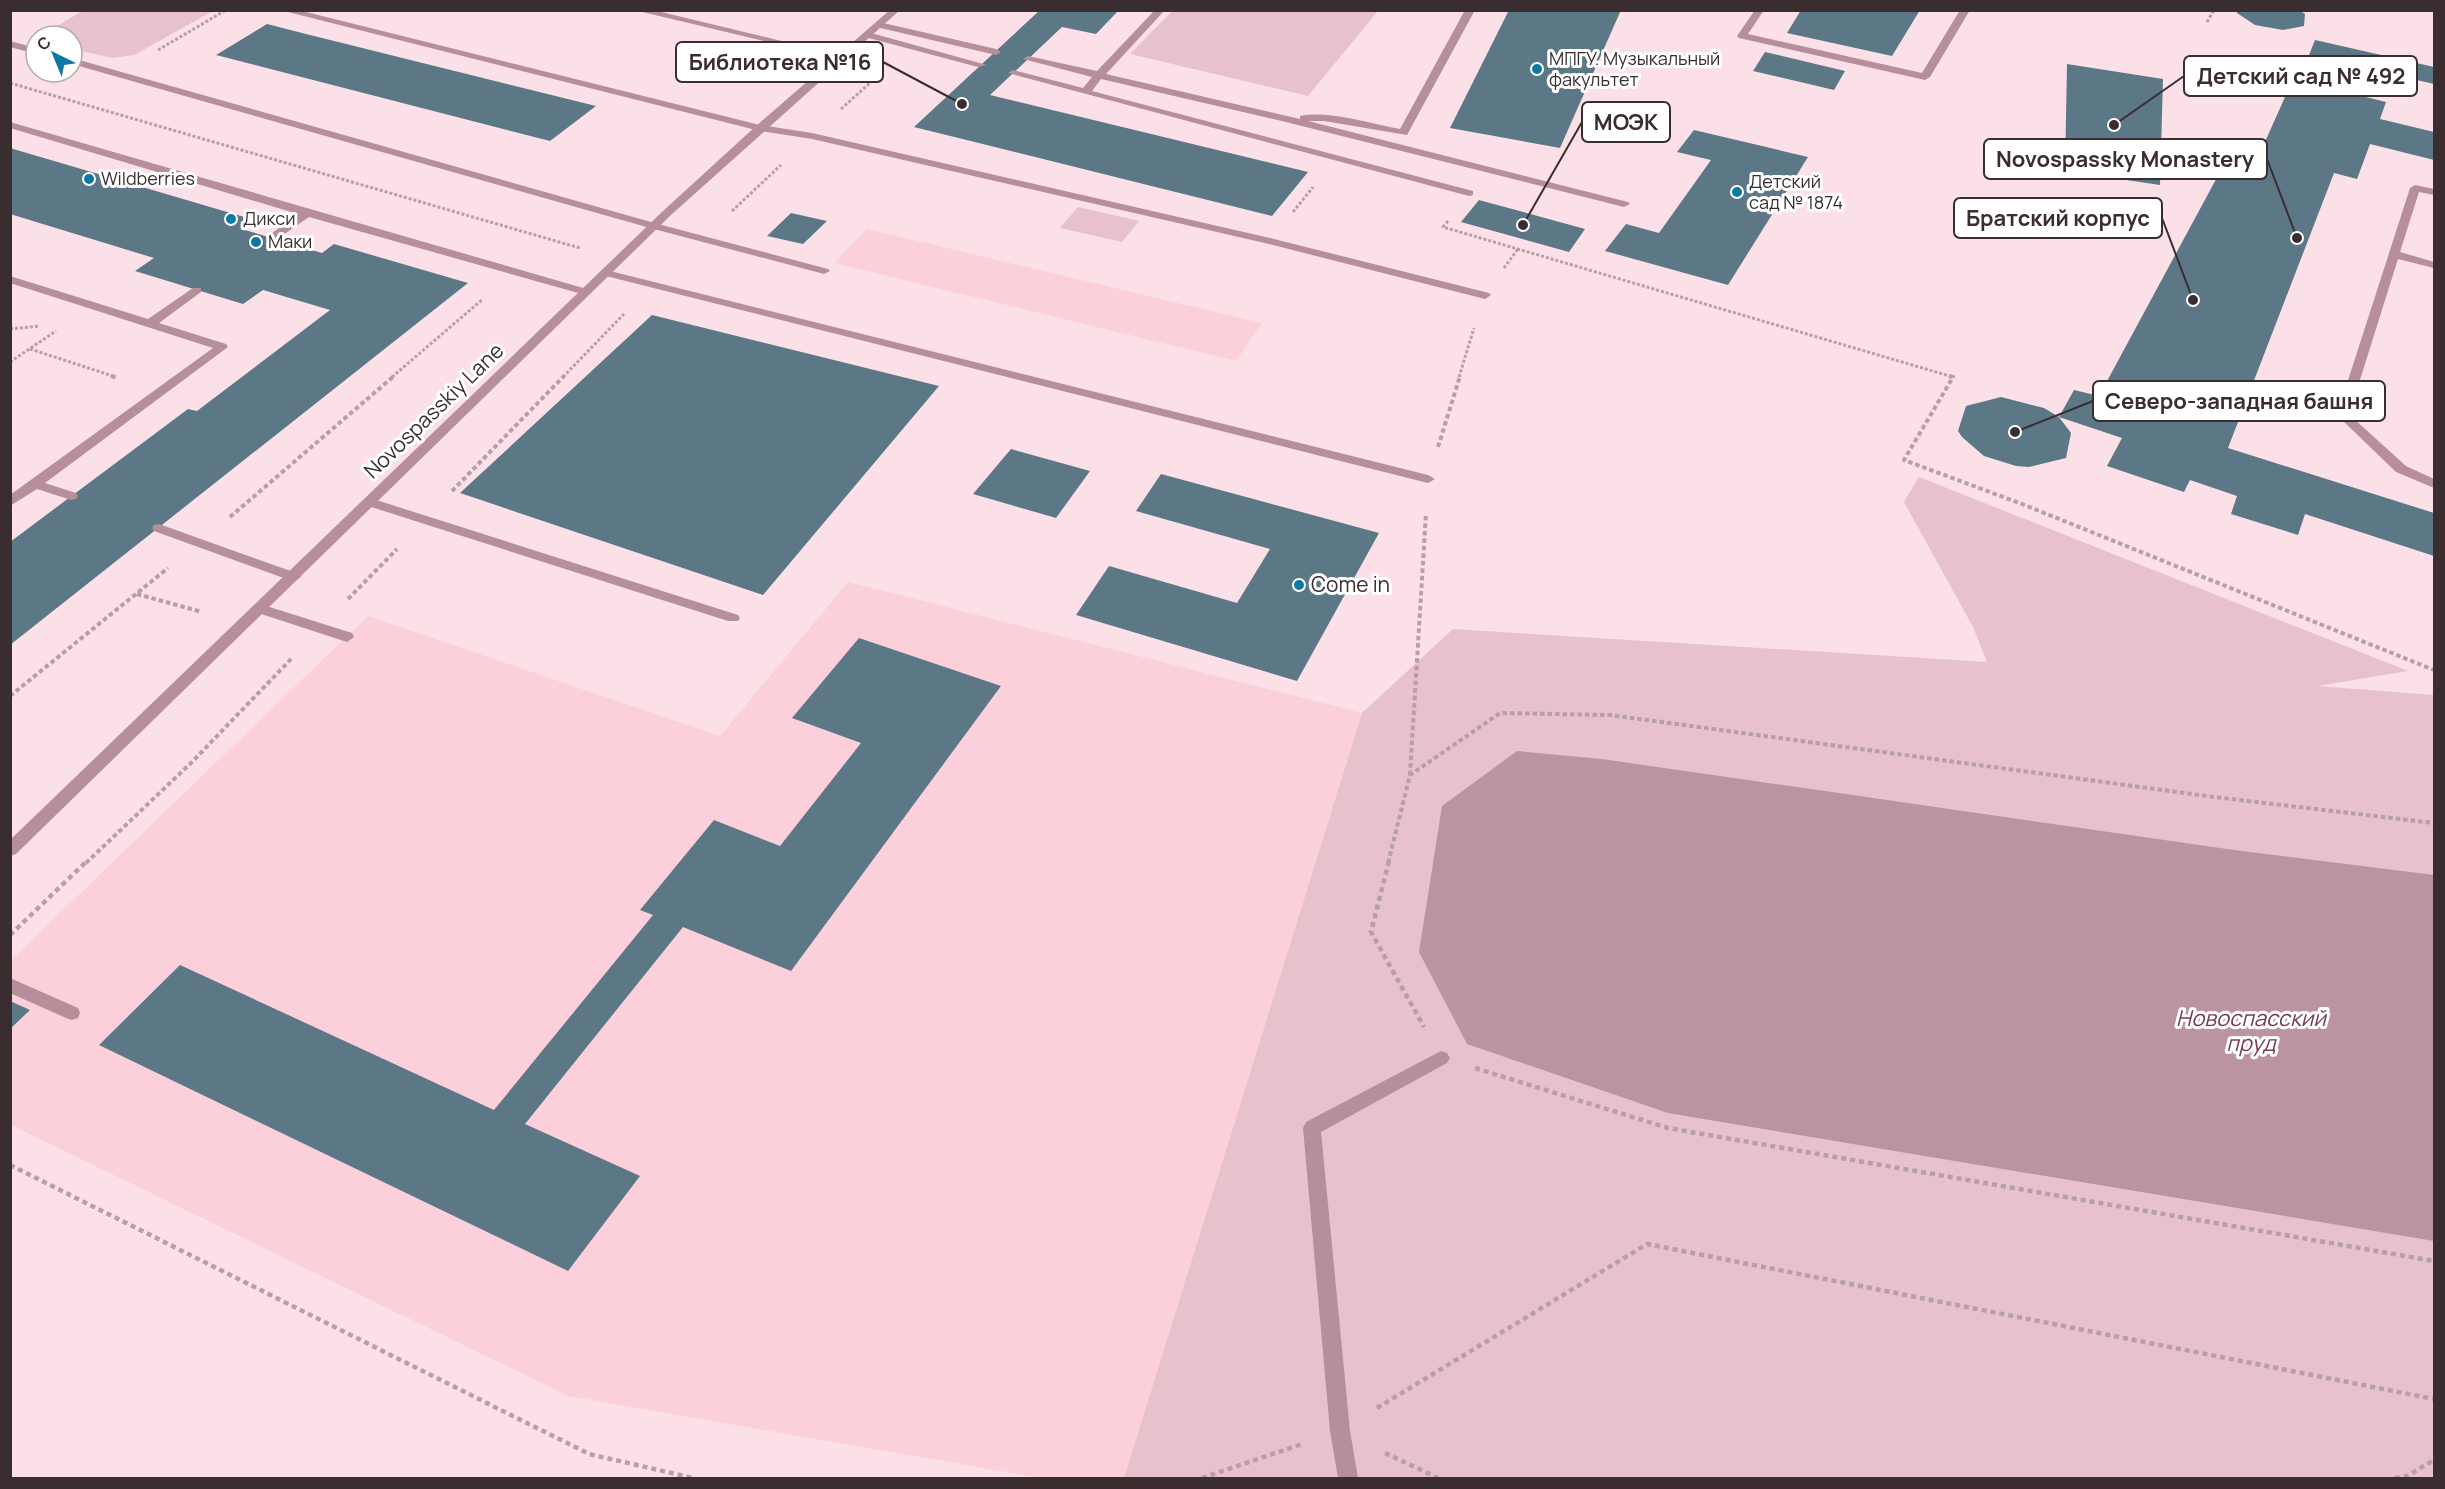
<svg xmlns="http://www.w3.org/2000/svg" width="2445" height="1489" font-family="Manrope,sans-serif">
	<style>
		.built { fill: #fbd0db }
		.green { fill: #e7c1cb }
		.water { fill: #bc949f }
		.building { fill: #5c7887 }
		.lines { fill: none; stroke-linecap: round; stroke-linejoin: round }
		.path-far2 { stroke: #b69fa5; stroke-width: 3; stroke-dasharray: 3 2; stroke-linecap: butt }
		.path-far1 { stroke: #b69fa5; stroke-width: 4; stroke-dasharray: 4.5 3; stroke-linecap: butt }
		.path { stroke: #b69fa5; stroke-width: 4.5; stroke-dasharray: 5 4; stroke-linecap: butt }
		.service { fill: #b68f9a; fill-rule: evenodd }
		.tertiary { fill: #b68f9a; fill-rule: evenodd }
		.poi-dot { fill: #0b79a3; stroke: #fff; stroke-width: 2 }
		.labels { text-anchor: middle; stroke-width: 6; stroke-linejoin: round; paint-order: stroke }
		.far-poi-label { font-size: 18px; fill: #3a2d30; stroke: #fff; text-anchor: start }
		.street-label { font-size: 21px; fill: #3a2d30; stroke: #fff }
		.poi-label { font-size: 21px; fill: #3a2d30; stroke: #fff; text-anchor: start }
		.water-label { font-size: 22px; font-style: italic; fill: #753e4f; stroke: #fff }
		.leader { fill: none; stroke: #3a2d30; stroke-width: 2 }
		.callout-dot { fill: #3a2d30; stroke: #fff; stroke-width: 2 }
		.callout { fill: #fff; stroke: #3a2d30; stroke-width: 2 }
		.callout-label { font-size: 22px; text-anchor: middle; font-weight: bold; fill: #3a2d30 }
	</style>
	<rect width="100%" height="100%" fill="#fce0e7"/>
	<!-- built -->
	<path class="built" d="M867 229 1262 323 1236 361 834 263Z
		M848 582 1362 713 1124 1478H1041L568 1396 11 1125 10 961 368 616 720 736Z"/>
	<!-- green -->
	<path class="green" d="M84 10H213V11L134 55 113 58 72 49V36H46L54 28Z
		M1172 11V10L1378 11 1308 96 1130 54Z
		M1078 207 1139 221 1122 242 1060 228Z
		M1919 477 2408 671 2317 686 2434 695V1478H1124L1362 713 1453 629 1987 662 1973 627 1904 502Z"/>
	<!-- water -->
	<path class="water" d="M1517 751 1602 759 2234 850 2434 875V1241L1668 1113 1467 1044 1419 952 1442 806Z"/>
	<!-- building -->
	<path class="building" d="M1040 10H1119L1096 34 1062 27 990 95 1308 172 1272 216 914 127Z
		M1509 10H1621L1560 148 1450 128Z
		M1801 10H1920L1892 56 1787 33Z
		M2237 10H2299L2305 14 2304 26 2283 30 2255 25 2237 13Z
		M267 24 306 34 596 106 550 141 216 55Z
		M2315 40 2434 67V84L2309 55Z
		M1765 52 1845 71 1834 90 1753 71Z
		M2067 64 2163 79 2160 185 2065 171Z
		M2293 79 2386 102 2380 119 2434 132V160L2370 144 2357 179 2334 173 2228 448 2434 513V556L2305 514 2298 535 2231 514 2237 496 2190 480 2184 492 2107 466 2122 438 2059 417 2074 390 2099 396 2234 146 2260 153Z
		M1694 130 1808 157 1728 285 1605 251 1626 224 1659 233 1711 160 1677 152Z
		M10 148 258 221 245 230 322 253 334 244 468 283 10 645V542L188 409 197 411 330 310 263 290 243 304 135 271 154 258 10 214Z
		M1479 200 1585 229 1569 252 1461 222Z
		M791 213 827 221 803 244 767 236Z
		M652 315 939 386 763 595 460 493Z
		M2001 397 2044 408 2059 417 2071 433 2066 458 2029 467 2016 466 1984 456 1962 437 1958 431 1966 406Z
		M1011 449 1090 471 1056 518 973 494Z
		M1161 474 1379 533 1297 681 1076 615 1109 566 1237 603 1270 549 1136 511Z
		M859 638 1001 686 791 971 683 927 525 1124 640 1176 568 1271 99 1045 180 965 494 1110 653 915 640 910 714 820 780 846 861 743 792 718Z
		M10 1001 30 1010 10 1029Z"/>
	<g class="lines">
		<!-- path-far2 -->
		<path class="path-far2" d="M2207 22 2214 10
			M158 50 226 10
			M10 83 580 248
			M841 109 880 74
			M732 211 781 165
			M1293 212 1313 187
			M1448 221 1443 227 1953 377
			M1504 268 1518 249
			M10 329 40 326
			M30 349 116 377
			M10 362 56 331
			M392 377 483 299
			M563 377 624 314
			M1459 377 1474 328"/>
		<!-- path-far1 -->
		<path class="path-far1" d="M111 376 118 378
			M1949 376 1953 377 1904 460 2022 504 2434 670
			M1438 447 1460 376
			M452 491 564 376
			M230 517 394 376
			M137 594 202 612
			M348 599 397 549
			M10 696 168 568
			M1410 775 1426 513
			M86 863 192 762 293 657
			M1388 863 1410 775 1500 713 1610 715 2214 797 2434 823"/>
		<!-- path -->
		<path class="path" d="M1389 861 1371 932 1424 1027
			M10 935 87 861
			M1475 1068 1668 1128 2434 1261
			M10 1165 589 1454 693 1478
			M1377 1408 1647 1244 2434 1399
			M1385 1453 1438 1478
			M1202 1478 1302 1444
			M2395 1478 2407 1476 2434 1460"/>
		<!-- service -->
		<path class="service" d="M280 10H298L760 125 812 133 1270 238 1489 293 1491 295 1485 299 1269 244 812 139 760 131Z
			M634 10H653L848 57 843 60Z
			M1155 10H1165L1106 74 1300 119V116C1329 110 1371 124 1400 129L1465 10H1475L1407 135 1324 121H1308L1628 202 1630 204 1624 207 1282 121 1101 79 1092 91 1473 191V195L1469 196 1008 73 1013 70 1083 88 1092 77 1023 59 1028 56 1097 71Z
			M1755 10H1764L1748 34 1922 73 1960 10H1970L1930 77 1925 80 1739 38 1737 36Z
			M879 22 996 49 1001 52 996 55 876 27 874 25Z
			M865 33H871L987 65 978 67 865 37Z
			M10 41 36 48V54L10 47Z
			M72 58 658 224 828 269 830 271 824 274 650 228 72 64Z
			M10 122 590 290 592 292 590 294H582L309 217 276 240H268V236L298 214 10 128Z
			M2415 185 2434 189V195L2419 192 2400 252 2434 262V268L2398 259 2353 402V418L2406 466 2434 479V488L2396 472 2341 419V402L2410 188Z
			M606 270 1428 475 1435 479 1428 483 602 275V271Z
			M10 276 148 319 193 288H201V292L159 323 226 344 228 347 45 483 76 493 78 496 76 499 71 500 37 489 10 506V495L213 348 10 283Z
			M370 498 738 615 740 618 738 621H728L365 505 363 502Z
			M159 524 299 574 301 577 294 582 289 580 154 531 152 528 154 525Z
			M260 604 352 633 354 637 347 642 255 612 253 609 255 606Z
			M10 978 78 1008 80 1013 78 1018 72 1020 66 1018 10 993Z
			M1441 1051 1447 1053 1450 1058 1447 1063 1321 1132 1350 1431 1358 1478H1338L1330 1431 1303 1128 1306 1122Z"/>
		<!-- tertiary -->
		<path class="tertiary" d="M890 10H900L671 215 16 854 10 856V840L663 211 756 126Z"/>
	</g>
	<!-- markers -->
	<g class="poi-dot">
		<circle cx="1537" cy="69" r="6"/>
		<circle cx="89" cy="179" r="6"/>
		<circle cx="1737" cy="192" r="6"/>
		<circle cx="231" cy="219" r="6"/>
		<circle cx="256" cy="242" r="6"/>
		<circle cx="1299" cy="585" r="6"/>
	</g>
	<g class="labels">
		<!-- far-poi labels -->
		<g class="far-poi-label">
			<text x="1549" y="65">МПГУ. Музыкальный<tspan x="1549" dy="21">факультет</tspan></text>
			<text x="101" y="185">Wildberries</text>
			<text x="1749" y="188">Детский<tspan x="1749" dy="21">сад № 1874</tspan></text>
			<text x="243" y="225">Дикси</text>
			<text x="268" y="248">Маки</text>
		</g>
		<!-- street labels -->
		<g class="street-label">
			<text transform="translate(434 411) rotate(-44)" y="7">Novospasskiy Lane</text>
		</g>
		<!-- poi labels -->
		<g class="poi-label">
			<text x="1311" y="592">Come in</text>
		</g>
		<!-- water labels -->
		<g class="water-label">
			<text x="2251" y="1026">Новоспасский<tspan x="2251" dy="25">пруд</tspan></text>
		</g>
	</g>
	<!-- callouts -->
	<path class="leader" d="M962 104L883 62M2114 125L2184 76M1523 225L1582 122M2297 238L2267 159M2193 300L2162 218M2015 432L2093 401"/>
	<g class="callout-dot">
		<circle cx="962" cy="104" r="6"/>
		<circle cx="2114" cy="125" r="6"/>
		<circle cx="1523" cy="225" r="6"/>
		<circle cx="2297" cy="238" r="6"/>
		<circle cx="2193" cy="300" r="6"/>
		<circle cx="2015" cy="432" r="6"/>
	</g>
	<g class="callout">
		<rect x="676" y="42" width="207" height="40" rx="6"/>
		<rect x="2184" y="56" width="233" height="40" rx="6"/>
		<rect x="1582" y="102" width="88" height="40" rx="6"/>
		<rect x="1984" y="139" width="283" height="40" rx="6"/>
		<rect x="1954" y="198" width="208" height="40" rx="6"/>
		<rect x="2093" y="381" width="292" height="40" rx="6"/>
	</g>
	<g class="callout-label">
		<text x="780" y="70">Библиотека №16</text>
		<text x="2301" y="84">Детский сад № 492</text>
		<text x="1626" y="130">МОЭК</text>
		<text x="2125" y="167">Novospassky Monastery</text>
		<text x="2058" y="226">Братский корпус</text>
		<text x="2239" y="409">Северо-западная башня</text>
	</g>
	<!-- border -->
	<rect width="2445" height="1489" fill="none" stroke="#3a2d30" stroke-width="24"/>
	<!-- north arrow -->
	<g transform="translate(54 54) rotate(317)"><circle r="28" fill="#ffffff" stroke="#b0abac" stroke-width="1.5"/>
	<path d="M0-4.5L10 22L0 15L-10 22Z" fill="#0b79a3"/>
	<text y="-9" font-size="16" font-weight="bold" text-anchor="middle" fill="#3a2d30">С</text>
	</g>
</svg>
